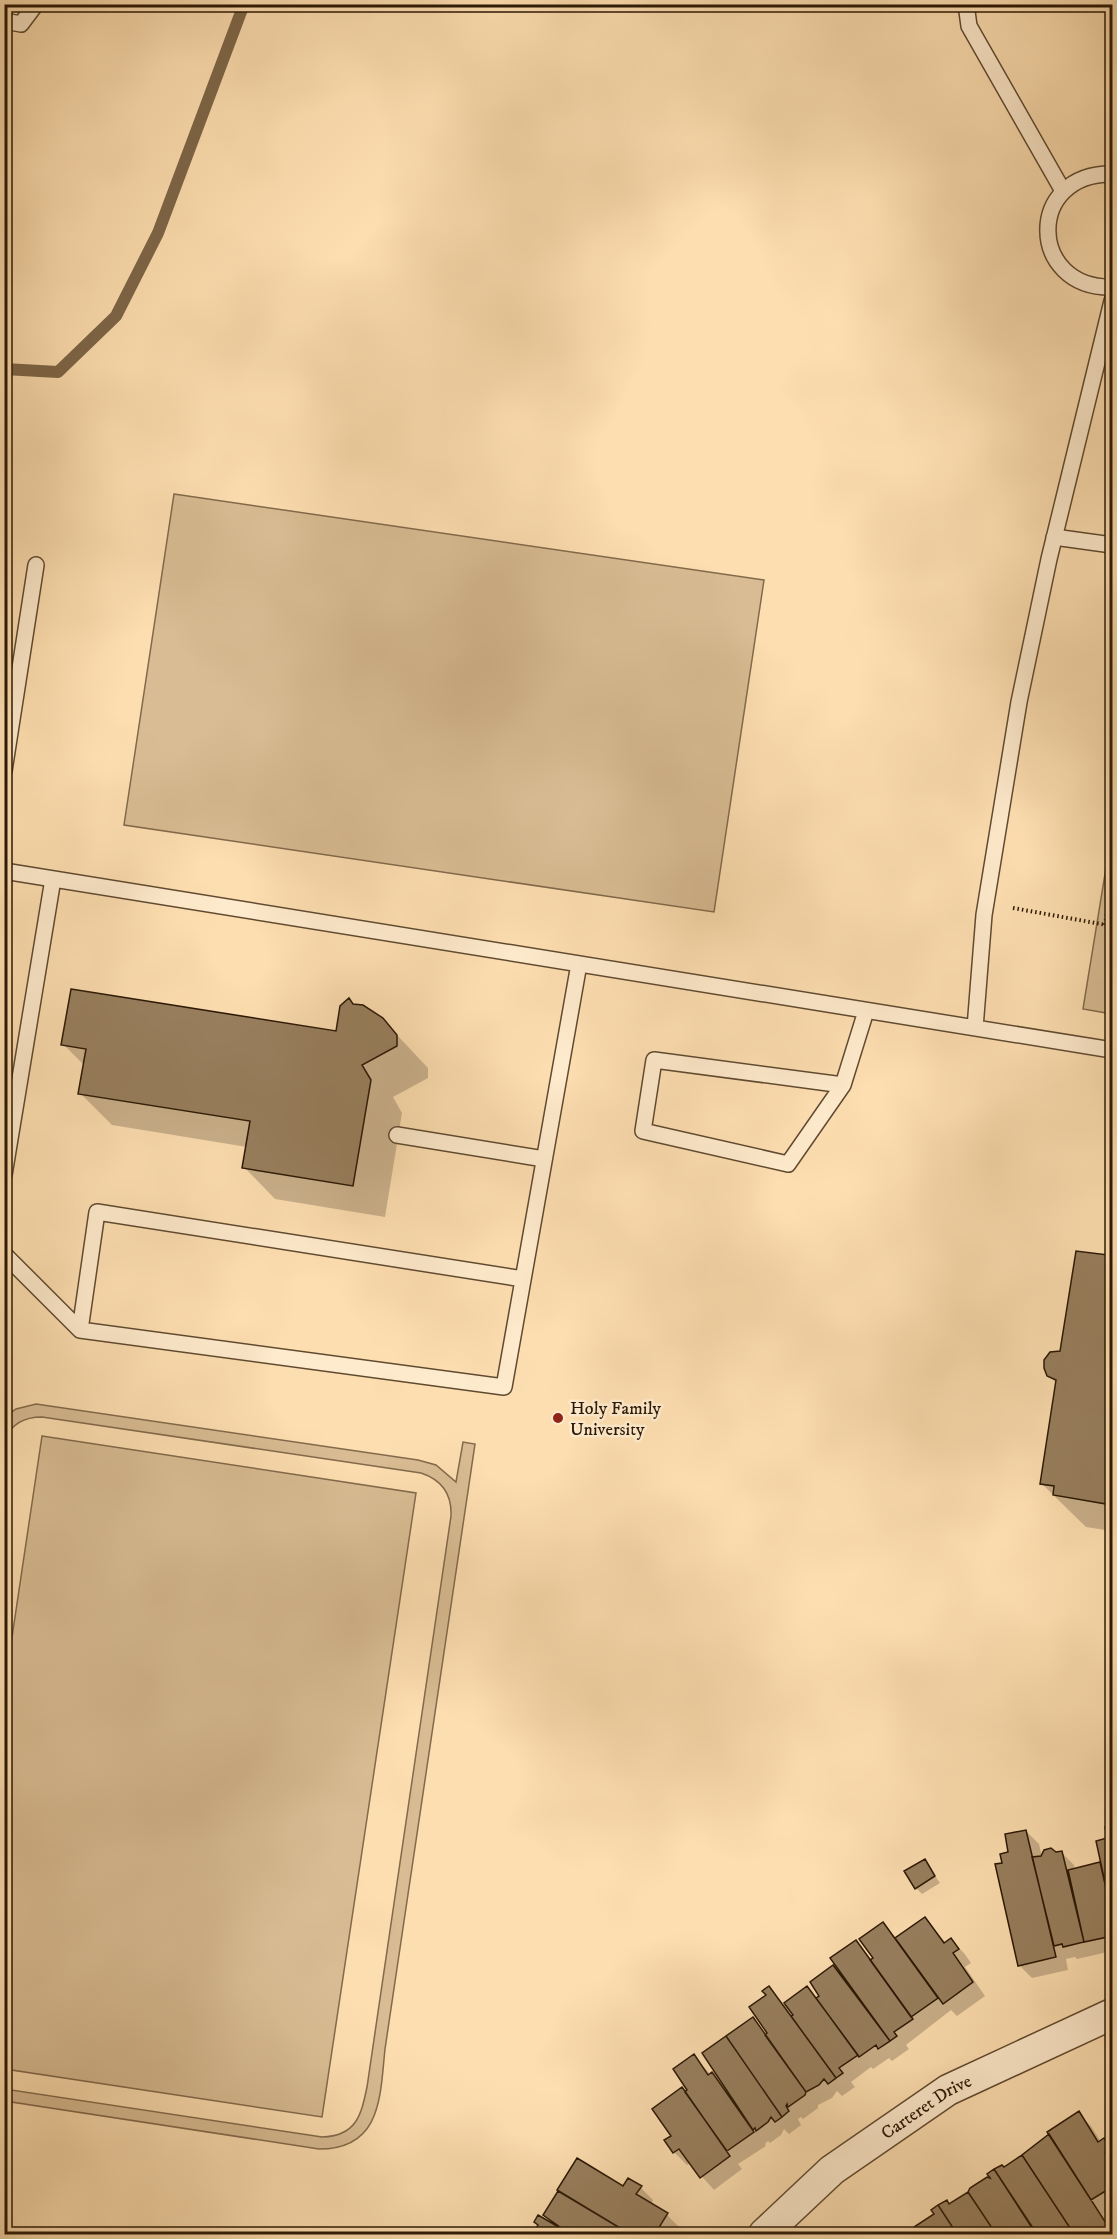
<svg xmlns="http://www.w3.org/2000/svg" width="1117" height="2239" font-family="'IM FELL DW Pica',serif">
	<style>
		.green { fill: #d9bc93; stroke: #826a4c; stroke-width: 1.5 }
		.shadow { fill: #0003 }
		.lines { fill: none; stroke-linecap: round; stroke-linejoin: round }
		.stream { stroke: #7e6749; stroke-width: 12 }
		.building { fill: #987f5e; stroke: #2b1805; stroke-width: 1.5 }
		.lane-casing { stroke: #604a30; stroke-width: 18 }
		.street-casing { stroke: #604a30; stroke-width: 33 }
		.path { stroke: #2b1805; stroke-width: 4; stroke-dasharray: 1.5 3; stroke-linecap: butt }
		.lane { stroke: #feeacc; stroke-width: 15 }
		.street { stroke: #feeacc; stroke-width: 30 }
		.poi-dot { fill: #8f2418; stroke: #feeacc; stroke-width: 2 }
		.labels { text-anchor: middle; stroke-width: 5; stroke-linejoin: round; paint-order: stroke }
		.poi-label { font-size: 18px; fill: #2b1805; stroke: #feeacc; text-anchor: start }
		.street-label { font-size: 18px; fill: #2b1805; stroke: #feeacc }
	</style>
	<rect width="100%" height="100%" fill="#fddeb0"/>
	<filter id="stains"><feTurbulence type="fractalNoise" baseFrequency=".00333" numOctaves="4"/><feColorMatrix values="0 0 0 0 .2 0 0 0 0 .09 0 0 0 0 .02 0 0 0 .5 -.17"/></filter>
	<radialGradient id="worn" r=".72"><stop offset=".6" stop-color="#630" stop-opacity="0"/><stop offset="1" stop-color="#630" stop-opacity=".3"/></radialGradient>
	<!-- green -->
	<path class="green" d="M174 494 764 580 714 912 124 825Z
		M1112 831V1014L1083 1009Z
		M36 1404 418 1460 436 1465 456 1482 463 1442 475 1444 385 2049C380 2096 382 2149 319 2149L5 2101V2089L322 2137C356 2136 361 2116 367 2087L451 1516C452 1494 442 1480 421 1473L42 1417C25 1417 12 1423 5 1439V1417L16 1409Z
		M42 1436 416 1493 322 2117 5 2069V1684Z"/>
	<!-- shadow -->
	<path class="shadow" d="M354 1005 382 1019 428 1068V1078L393 1097 402 1113 385 1217 275 1199 244 1167 247 1147 112 1125 80 1093 85 1066 63 1044 337 1033Z
		M1110 1249H1112V1531L1086 1527 1041 1483 1057 1383 1048 1375 1109 1257Z
		M1112 1827V1951L1077 1959 1075 1957 1066 1959 1068 1970 1032 1978 1019 1965 1004 1864 1026 1831 1039 1844 1042 1857 1061 1852 1074 1865 1075 1870 1102 1863 1109 1839 1107 1829Z
		M924 1861 940 1883 922 1894 916 1888Z
		M925 1919 946 1943 951 1940 964 1953 971 1963 965 1967 985 1996 957 2016 951 2010 906 2045 909 2049 892 2061 889 2058 873 2069 871 2067 851 2082 855 2087 842 2096 837 2091 832 2098 818 2105V2108L803 2119 801 2117 798 2119 801 2125 789 2134 784 2129 781 2135 770 2143 768 2141 765 2144 766 2146 738 2164 742 2169 714 2190 690 2163 687 2165 674 2152 673 2136 685 2093 689 2090 694 2056 711 2075 714 2072 704 2053 753 2019 766 2033 768 2032 769 1988 784 2005 807 1988 818 1999 833 1967 846 1980 847 1978 855 1942 872 1960 875 1958 883 1924 897 1939Z
		M1078 2113 1091 2126 1101 2142 1104 2140 1112 2149V2208L1103 2214 1112 2228V2234H902L950 2205 995 2183 989 2174 1002 2167 1004 2169Z
		M641 2188 653 2200 651 2205 667 2215 680 2228 675 2234H535L540 2226 557 2227 545 2215 560 2191Z"/>
	<g class="lines">
		<!-- stream -->
		<path class="stream" d="M4 369 58 372 116 316 158 233 244 4"/>
	</g>
	<!-- building -->
	<path class="building" d="M71 989 336 1031 340 1006 349 998 353 1004 363 1005 383 1018 397 1035V1046L362 1065 371 1080 353 1186 242 1168 250 1121 78 1094 86 1049 61 1045Z
		M1109 1247 1112 1248V1505L1053 1495 1054 1486 1040 1484 1056 1380 1047 1376 1044 1368V1360L1050 1352 1060 1351 1076 1251 1108 1255Z
		M1112 1826V1825V1915L1096 1841 1107 1838 1105 1827Z
		M1026 1830 1056 1957 1018 1966 995 1864 1002 1863 1000 1854 1008 1852 1005 1834Z
		M1051 1848 1056 1852 1062 1851 1084 1942 1063 1947 1062 1944 1054 1946 1032 1857 1041 1856 1044 1850Z
		M925 1859 935 1876 915 1889 904 1871Z
		M1100 1862 1112 1915V1940L1109 1941 1108 1937 1084 1942 1068 1870Z
		M925 1917 944 1943 951 1938 959 1949 953 1953 973 1982 943 2004 895 1938Z
		M883 1922 938 1998 911 2017 870 1960 873 1958 859 1939Z
		M856 1940 913 2019 894 2032 897 2036 890 2041 830 1958Z
		M833 1965 890 2041 878 2049 876 2045 859 2057 816 1998 819 1996 810 1982Z
		M769 1986 836 2078 828 2084 824 2079 819 2085 806 2092 765 2035 767 2033 749 2007 766 1995 762 1991Z
		M807 1986 858 2055 839 2068 843 2073 836 2078 791 2016 793 2015 784 2003Z
		M753 2017 806 2092 805 2095 788 2107 787 2104 786 2106 789 2111 782 2117 726 2036Z
		M726 2036 782 2117 775 2122 771 2117 768 2122 756 2131 755 2128 753 2130 702 2053Z
		M694 2054 708 2075 712 2072 754 2132 727 2151 685 2092 687 2090 673 2069Z
		M682 2087 730 2156 700 2178 679 2149 673 2153 664 2140 671 2136 652 2109Z
		M1079 2111 1098 2142 1104 2138 1111 2149 1105 2152 1112 2164V2187L1091 2200 1047 2132Z
		M1049 2134 1111 2231 1110 2234H1074L1022 2155Z
		M1022 2155 1074 2234H1037L994 2169 1002 2165 1004 2167Z
		M577 2158 623 2186 628 2178 642 2186 636 2194 668 2213 655 2234H630L557 2190Z
		M994 2169 1036 2234H996L968 2192 970 2188 987 2177 990 2178 987 2174Z
		M558 2191 630 2234H570L543 2215Z
		M968 2192 996 2234H957L938 2205 947 2200 949 2204Z
		M938 2205 957 2234H919L914 2227 934 2214 931 2210Z
		M538 2215 562 2229 570 2234H532L538 2225 534 2222Z"/>
	<g class="lines">
		<!-- lane casing -->
		<g class="lane-casing">
			<path id="lane" d="M966 4 969 26 1063 191
				M4 21 21 24 36 4
				M1112 174C1025 173 1028 289 1112 287
				M1054 537 1112 545
				M4 771 36 565
				M4 871 1112 1050
				M975 1028 984 915 1019 702 1049 559 1112 301
				M843 1085 788 1164 643 1131 654 1060 843 1085 866 1011
				M397 1135 544 1159
				M4 1175 53 879
				M4 1254 80 1330 504 1387 579 964
				M80 1330 97 1212 523 1279"/>
		</g>
		<!-- street casing -->
		<g class="street-casing">
			<g id="street">
				<path id="s1" d="M764 2234 832 2170 948 2090 1112 2014"/>
			</g>
		</g>
		<!-- path -->
		<path class="path" d="M1013 908 1112 926
			M1105 925 1112 881"/>
		<!-- lane -->
		<use href="#lane" class="lane"/>
		<!-- street -->
		<use href="#street" class="street"/>
	</g>
	<!-- markers -->
	<circle class="poi-dot" cx="558" cy="1418" r="6"/>
	<g class="labels">
		<!-- poi labels -->
		<g class="poi-label">
			<text x="570" y="1414">Holy Family<tspan x="570" dy="21">University</tspan></text>
		</g>
		<!-- street labels -->
		<g class="street-label">
			<text dy="6" stroke="none"><textPath href="#s1" startOffset="207">Carteret Drive</textPath></text>
		</g>
	</g>
	<!-- margin -->
	<rect width="1117" height="2239" fill="none" stroke="#fddeb0" stroke-width="24"/>
	<rect x="6" y="6" width="1105" height="2227" fill="none" stroke="#2b1805" stroke-width="3"/>
	<rect x="12" y="12" width="1093" height="2215" fill="none" stroke="#2b1805" stroke-width="1.5"/>
	<rect width="100%" height="100%" filter="url(#stains)"/>
	<rect width="100%" height="100%" fill="url(#worn)"/>
</svg>
